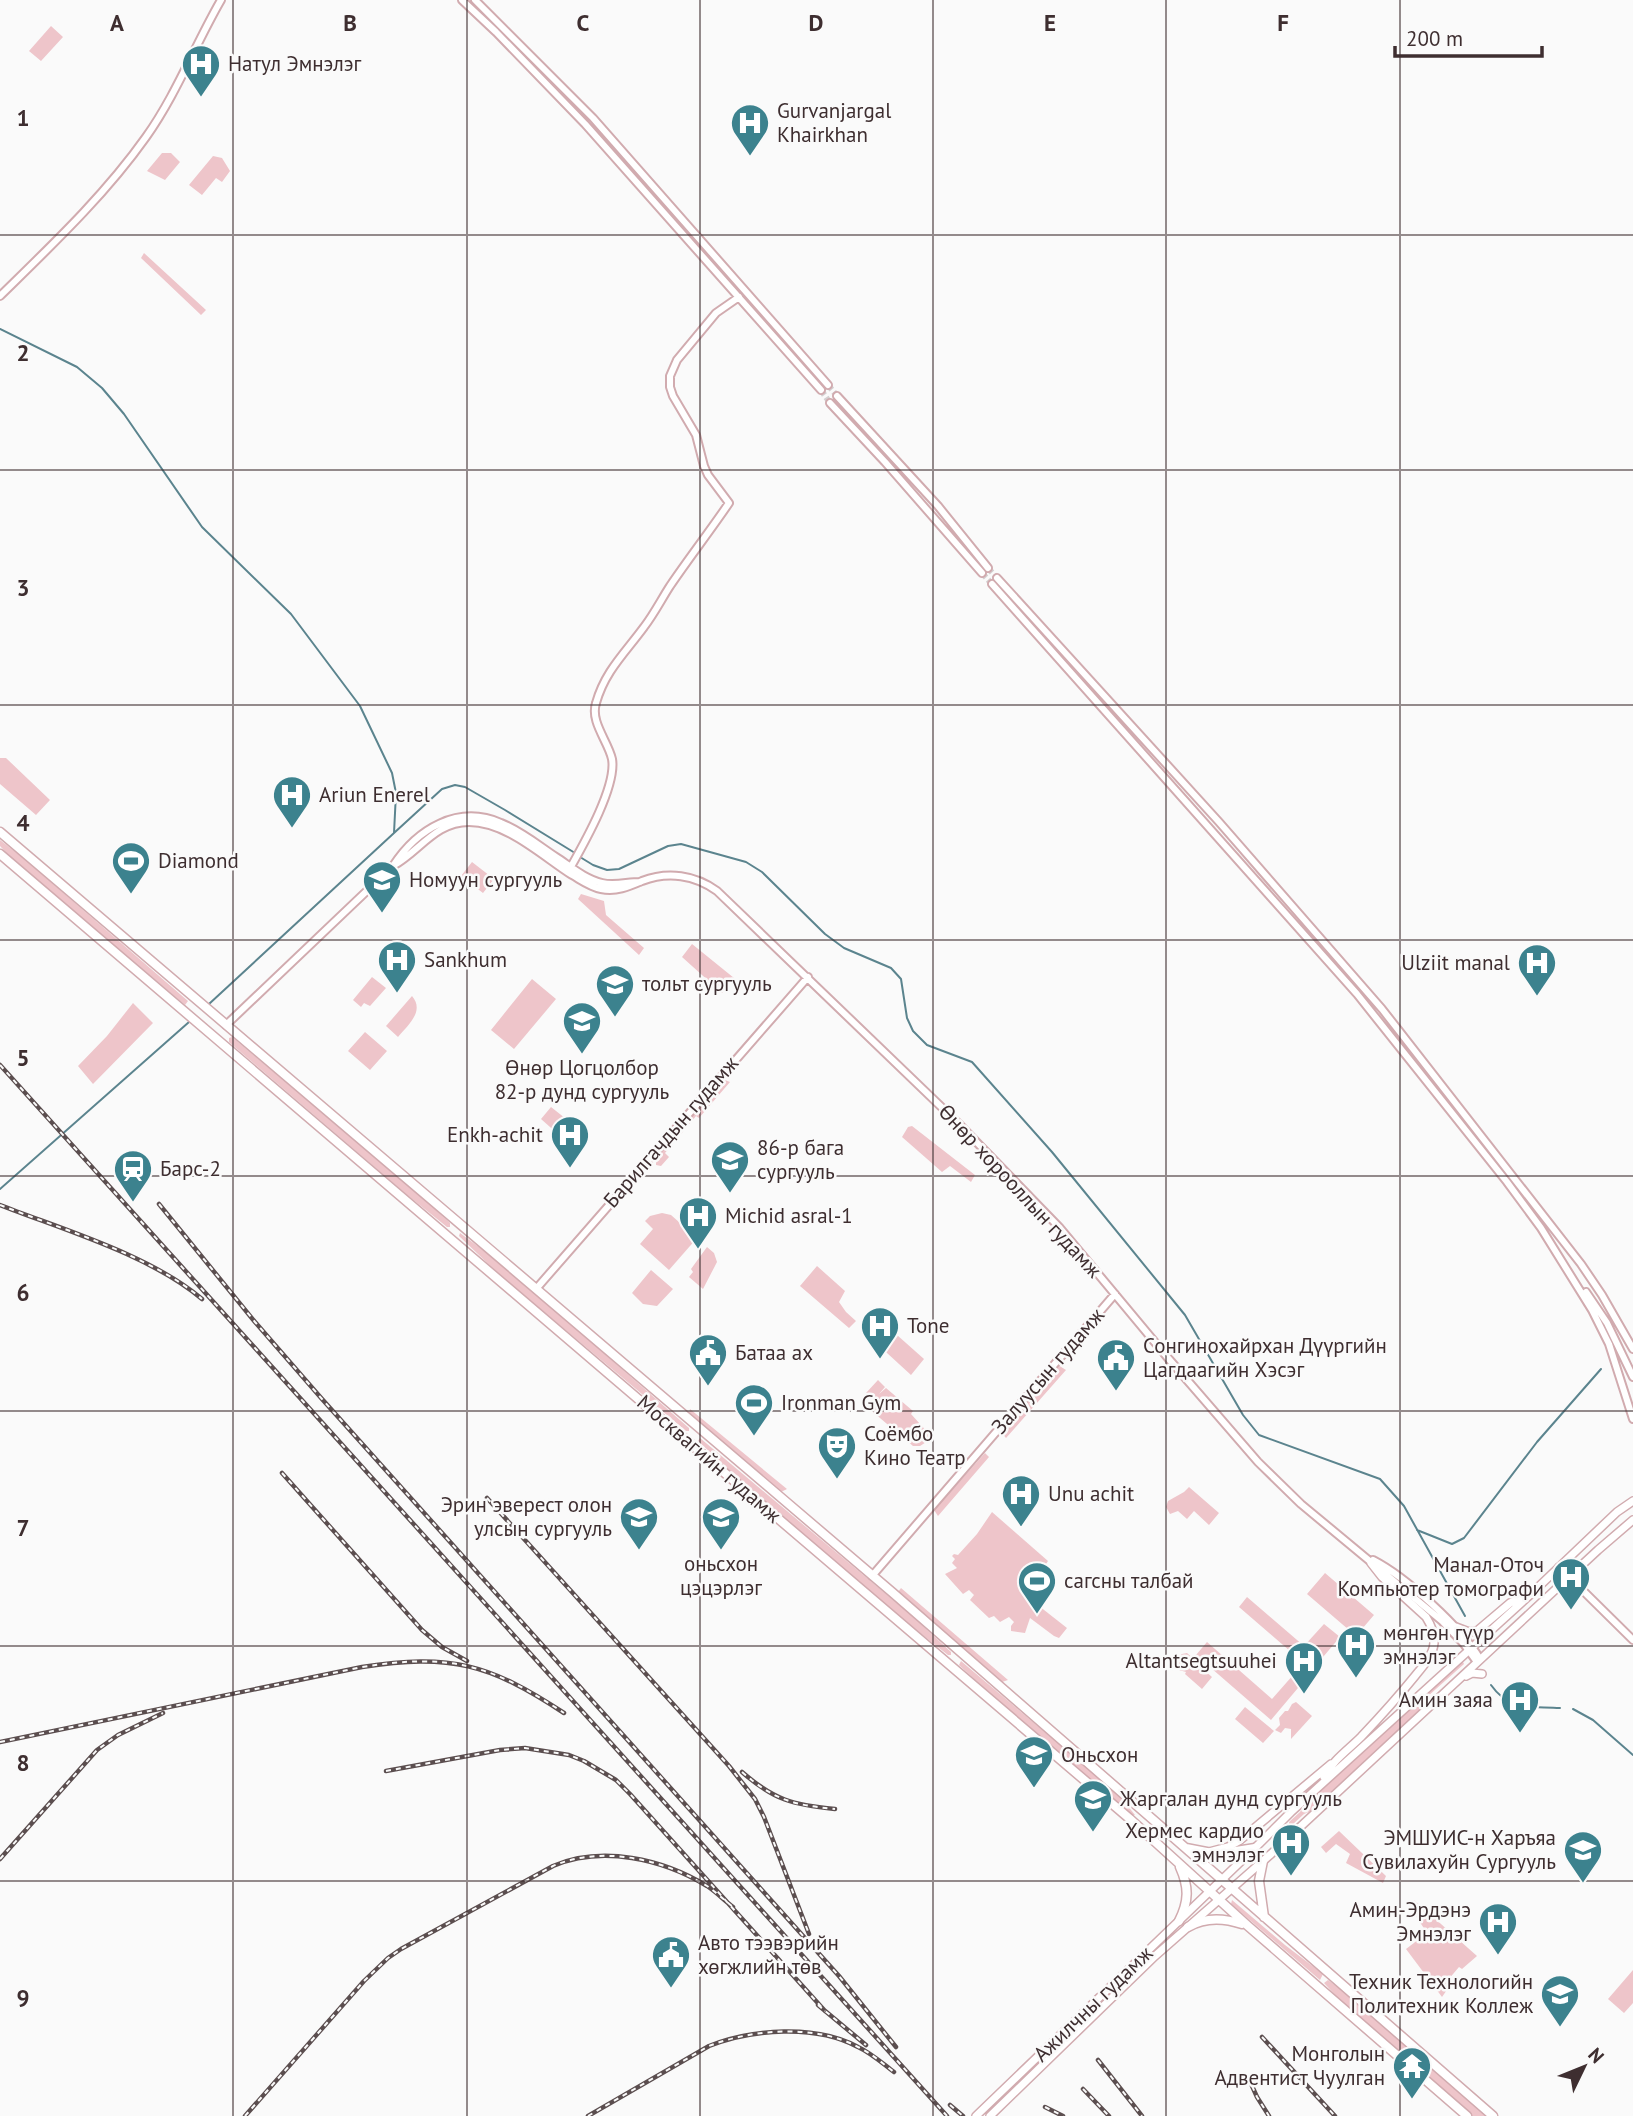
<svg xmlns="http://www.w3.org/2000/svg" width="1633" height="2116" font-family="'PT Sans',sans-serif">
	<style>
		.green { fill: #eec5ca }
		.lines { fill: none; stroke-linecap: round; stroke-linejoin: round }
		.stream { stroke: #5b848e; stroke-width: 2 }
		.secondary-tunnel { stroke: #d4d1d2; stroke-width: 6; stroke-dasharray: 6 3; stroke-linecap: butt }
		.secondary-casing { stroke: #d1abaf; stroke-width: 10 }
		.primary-casing { stroke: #d1abaf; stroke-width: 10 }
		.highway-casing { stroke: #d1abaf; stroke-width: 11 }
		.secondary { stroke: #fff; stroke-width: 6 }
		.primary { stroke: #fff; stroke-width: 7 }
		.highway { stroke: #fff; stroke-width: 8 }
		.rail-casing { stroke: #5b4e4f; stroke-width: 4.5 }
		.rail { stroke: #fafafa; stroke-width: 2; stroke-dasharray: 5; stroke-linecap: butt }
		.grid { fill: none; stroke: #3e2e30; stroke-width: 2; stroke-opacity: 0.55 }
		.labels { text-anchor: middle; stroke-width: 5; stroke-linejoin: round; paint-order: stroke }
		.poi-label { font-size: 21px; fill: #3e2e30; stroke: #fafafa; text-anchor: start }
		.street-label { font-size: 21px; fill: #3e2e30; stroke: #fafafa }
		.grid-label { font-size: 23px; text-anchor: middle; font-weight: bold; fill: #3e2e30; stroke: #fafafa; stroke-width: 5; stroke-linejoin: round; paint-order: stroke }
	</style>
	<rect width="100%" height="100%" fill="#fafafa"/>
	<!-- green -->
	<path class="green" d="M51 26 63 37 41 61 29 51Z
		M162 153H171L180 162 165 180 147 171Z
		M213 156 222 158 230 171 222 182 216 178 202 195 189 185Z
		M144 253 206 310 201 315 141 258Z
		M0 758H6L50 800 36 815 0 784Z
		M0 840 22 857 188 1001 185 1005 14 861 0 846Z
		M472 862 494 879 483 893 461 876Z
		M581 894 604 901 606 915 644 948 639 955 578 899Z
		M692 944 734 978 722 993 682 957Z
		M372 977 386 988 370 1006 364 1003 361 1007 353 1000Z
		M532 979 556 999 514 1049 491 1030Z
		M412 996C425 1011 408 1025 398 1037L386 1026Z
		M133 1003 153 1023 93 1084 78 1066 107 1036Z
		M365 1032 387 1051 370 1070 348 1051Z
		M232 1037 414 1190 450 1223V1227H447L406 1194 229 1042V1038Z
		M725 1080 730 1082 699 1118 696 1116 665 1153 669 1157 661 1166 656 1165V1158L720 1083Z
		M551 1107 580 1130 568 1143 541 1119Z
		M912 1126 975 1175 971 1182 950 1166 942 1172 902 1137 908 1127Z
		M662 1213 671 1215 697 1238 669 1270 640 1244 653 1229 645 1221 650 1216Z
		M460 1233 507 1268 689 1428V1431H686L501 1276 459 1236Z
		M707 1247 714 1253 717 1262 703 1289 689 1277 693 1272 691 1269Z
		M817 1266 845 1291 839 1302 846 1312 856 1321 849 1328 800 1286Z
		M651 1270 673 1289 657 1306 643 1304 632 1293Z
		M888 1327 924 1359 911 1375 875 1342Z
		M1058 1365 1066 1370 1006 1438 1001 1432Z
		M878 1380 885 1387 879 1394 886 1388 913 1411 911 1414 930 1435 931 1439 920 1446H913L867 1407 874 1400 866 1393Z
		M690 1409 787 1489 781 1492 689 1414Z
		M700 1438 911 1615 951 1652V1655H948L906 1622 738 1478 698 1441Z
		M985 1453 989 1457 938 1516 934 1510Z
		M1189 1487 1219 1513 1209 1525 1194 1511 1187 1519 1178 1511 1170 1514 1166 1507 1168 1501 1184 1492Z
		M992 1512 1048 1561 1029 1590 1040 1601 1039 1606 1067 1628 1059 1638 1054 1636 1030 1618 1025 1633 1011 1631V1626L1014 1622 1009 1617 1000 1622 994 1616 989 1618 970 1600 974 1595 969 1590 963 1594 945 1574 957 1568 952 1563 955 1559 952 1556 954 1554 958 1555 977 1534Z
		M1325 1573 1374 1615 1356 1636 1307 1594Z
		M901 1588 1008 1680 1002 1682 898 1592Z
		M1247 1597 1304 1646 1324 1624 1340 1637 1312 1670 1239 1607Z
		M1207 1642 1272 1699 1294 1674 1303 1682 1271 1720 1196 1655Z
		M1187 1653 1195 1660 1193 1663 1195 1662 1212 1677 1202 1689 1185 1674 1186 1672 1179 1670 1173 1662 1182 1654Z
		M1462 1660 1464 1664 1427 1697 1419 1711 1313 1810 1304 1814 1292 1825H1289V1822L1300 1812 1306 1803Z
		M961 1661 1119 1795 1135 1815H1132L1114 1802 999 1702 959 1665Z
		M1296 1702 1312 1716 1291 1739V1729L1285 1728 1281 1733 1275 1730 1280 1725 1279 1718 1285 1711H1288L1292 1704Z
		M1245 1707 1274 1731 1263 1743 1235 1719Z
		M1339 1831 1386 1876 1383 1883 1346 1863 1350 1854 1336 1844 1326 1853 1321 1847Z
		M1232 1900 1285 1945 1323 1974 1320 1980 1231 1904Z
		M1414 1900 1477 1956 1462 1969 1459 1967 1448 1980 1451 1984 1442 1997 1406 1949 1427 1933 1408 1904Z
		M1633 1970V2003L1624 2013 1608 1999Z
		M1328 1980 1347 1994 1487 2116H1472L1338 1998 1324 1983Z"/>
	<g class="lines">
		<!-- stream -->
		<path class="stream" d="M0 329 77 367 102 388 124 414 202 527 291 614 360 706 392 773 396 793 394 833 209 1004
			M394 833 442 789 455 785 465 787 505 810 575 853
			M580 857 593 865 607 870 619 869 668 846 681 844 746 862 762 872 825 934 844 948 891 968 901 979 907 1018 913 1031 927 1045 972 1062 1052 1152 1185 1315 1243 1415 1259 1435 1380 1479 1404 1506 1465 1616
			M0 1189 189 1022
			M1417 1530 1452 1544 1464 1538 1537 1442 1601 1369
			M1491 1685C1510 1712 1531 1706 1560 1708
			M1573 1709 1593 1720 1633 1755"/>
		<!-- secondary-tunnel -->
		<path class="secondary-tunnel" d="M828 385 837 396
			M821 390 830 403
			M988 568 997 578
			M982 573 992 584"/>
		<!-- secondary casing -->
		<g class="secondary-casing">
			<path id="secondary" d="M462 0 496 32 585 124 821 390
				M475 0 593 118 828 385
				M0 296C51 246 105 195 146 137 176 95 195 45 221 0
				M837 396 938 506 988 568
				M830 403 885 462 982 573
				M997 578 1219 822 1382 1009 1581 1264 1602 1295 1633 1349
				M992 584 1357 994 1507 1182 1541 1228 1592 1310 1609 1344 1633 1419
				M393 866C420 851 435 822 469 822 507 822 542 856 572 875 581 880 590 887 601 889 616 892 628 887 642 881 668 871 695 875 717 891L958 1123 1059 1227 1168 1358 1258 1462 1301 1504 1442 1621 1464 1644 1477 1662
				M568 872C582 847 617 787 612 759 608 741 590 722 596 703 605 671 625 653 644 627 654 614 661 600 670 586 689 558 710 531 729 503L708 475 704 466 696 435 673 396 670 387V376L677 360 716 313 739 297
				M226 1025 393 866C417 829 458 804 501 823 521 831 538 845 556 857 570 866 585 879 602 883 615 886 627 882 640 882
				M536 1289 808 977
				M1586 1292 1607 1323 1633 1377
				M1373 1560C1406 1577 1461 1627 1480 1659
				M1559 1567 1633 1640
				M872 1576 1115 1294"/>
		</g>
		<!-- primary casing -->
		<g class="primary-casing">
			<path id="primary" d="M1456 1627 1469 1632 1477 1631 1510 1603 1525 1596
				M1466 1676 1472 1673 1482 1674
				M1324 1777C1333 1760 1348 1750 1361 1737 1380 1717 1398 1697 1415 1676 1423 1666 1433 1656 1434 1643 1435 1634 1431 1625 1426 1617L1382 1577 1371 1563
				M1209 1852 1228 1847 1239 1841 1331 1764
				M976 2116 1260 1843 1291 1812 1532 1593 1617 1512 1633 1501
				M990 2116 1155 1956 1271 1854 1598 1550 1633 1520"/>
		</g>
		<!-- highway casing -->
		<g class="highway-casing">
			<path id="highway" d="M0 832 893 1593 1493 2116
				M0 854 1130 1819 1248 1926 1467 2116
				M1186 1848 1217 1854 1255 1848
				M1263 1861 1259 1881 1264 1917
				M1179 1921C1189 1901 1189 1887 1180 1867
				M1188 1927C1205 1917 1224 1918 1242 1924"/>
		</g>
		<!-- secondary -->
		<use href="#secondary" class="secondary"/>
		<!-- primary -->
		<use href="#primary" class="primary"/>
		<!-- highway -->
		<use href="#highway" class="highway"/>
		<!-- rail casing -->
		<g class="rail-casing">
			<path id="rail" d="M0 1065 947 2116
				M159 1204 255 1322 322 1399 839 1976 896 2047
				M0 1205C64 1230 150 1255 202 1299
				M282 1473 422 1630 442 1647 467 1661
				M487 1498 729 1766 755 1799 764 1817 809 1934
				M0 1742 362 1667C450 1653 490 1664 564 1713
				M386 1771 500 1750 525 1748 569 1755 584 1761 616 1780 630 1794 825 2011
				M742 1772C774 1800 793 1805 835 1809
				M0 1859 97 1750 118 1735 163 1713
				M818 2005 866 2045
				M1262 2037 1335 2116
				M1098 2060 1142 2116
				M1248 2077 1257 2097 1269 2116
				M1083 2089 1109 2116
				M950 2105 963 2116
				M1045 2107 1063 2116
				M245 2116 364 1981 388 1958 401 1949 553 1866C602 1845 663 1859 707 1886 716 1892 724 1900 733 1907
				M588 2116 709 2046C752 2029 816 2024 858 2047 871 2053 882 2063 894 2072"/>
		</g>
		<!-- rail -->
		<use href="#rail" class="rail"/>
	</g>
	<!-- grid -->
	<path class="grid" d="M233 0V2116M467 0V2116M700 0V2116M933 0V2116M1166 0V2116M1400 0V2116M0 235H1633M0 470H1633M0 705H1633M0 940H1633M0 1176H1633M0 1411H1633M0 1646H1633M0 1881H1633"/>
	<!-- icons -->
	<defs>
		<g id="hospital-pin" transform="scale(2.0125)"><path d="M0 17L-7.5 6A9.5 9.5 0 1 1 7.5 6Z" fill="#3c828e" stroke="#fafafa"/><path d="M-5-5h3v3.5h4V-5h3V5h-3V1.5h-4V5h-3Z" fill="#fff"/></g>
		<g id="stadium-pin" transform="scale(2.0125)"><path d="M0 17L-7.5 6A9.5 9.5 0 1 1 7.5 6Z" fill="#3c828e" stroke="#fafafa"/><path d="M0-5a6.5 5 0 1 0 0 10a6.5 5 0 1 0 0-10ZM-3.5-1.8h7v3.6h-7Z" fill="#fff"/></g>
		<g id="school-pin" transform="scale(2.0125)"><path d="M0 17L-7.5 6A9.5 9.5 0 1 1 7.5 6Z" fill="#3c828e" stroke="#fafafa"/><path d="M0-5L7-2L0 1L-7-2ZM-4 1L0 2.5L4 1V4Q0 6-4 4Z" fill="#fff"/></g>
		<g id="station-pin" transform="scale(2.0125)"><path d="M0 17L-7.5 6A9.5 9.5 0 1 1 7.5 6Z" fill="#3c828e" stroke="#fafafa"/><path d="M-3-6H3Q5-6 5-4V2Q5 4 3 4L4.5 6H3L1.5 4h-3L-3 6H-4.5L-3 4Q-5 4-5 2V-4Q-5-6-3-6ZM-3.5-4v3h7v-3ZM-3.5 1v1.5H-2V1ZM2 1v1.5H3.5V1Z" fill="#fff"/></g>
		<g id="civic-pin" transform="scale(2.0125)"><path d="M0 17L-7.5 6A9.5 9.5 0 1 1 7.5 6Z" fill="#3c828e" stroke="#fafafa"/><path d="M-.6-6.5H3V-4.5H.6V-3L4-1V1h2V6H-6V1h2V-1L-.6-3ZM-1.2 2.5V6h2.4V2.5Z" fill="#fff"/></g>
		<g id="theatre-pin" transform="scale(2.0125)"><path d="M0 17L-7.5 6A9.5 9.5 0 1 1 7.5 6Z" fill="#3c828e" stroke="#fafafa"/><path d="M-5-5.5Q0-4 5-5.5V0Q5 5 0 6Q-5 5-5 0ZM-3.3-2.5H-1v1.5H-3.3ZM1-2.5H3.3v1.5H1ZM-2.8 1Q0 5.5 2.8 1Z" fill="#fff"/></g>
		<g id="university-pin" transform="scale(2.0125)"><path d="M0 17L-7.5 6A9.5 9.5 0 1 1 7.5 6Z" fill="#3c828e" stroke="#fafafa"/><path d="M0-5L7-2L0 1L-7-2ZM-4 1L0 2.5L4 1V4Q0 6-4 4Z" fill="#fff"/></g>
		<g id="temple-pin" transform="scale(2.0125)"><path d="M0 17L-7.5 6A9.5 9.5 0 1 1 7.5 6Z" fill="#3c828e" stroke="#fafafa"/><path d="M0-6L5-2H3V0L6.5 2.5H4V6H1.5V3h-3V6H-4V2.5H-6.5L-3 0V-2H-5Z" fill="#fff"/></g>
	</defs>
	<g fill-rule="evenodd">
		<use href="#hospital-pin" x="201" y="64"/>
		<use href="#hospital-pin" x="750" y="123"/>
		<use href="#hospital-pin" x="292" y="795"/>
		<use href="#stadium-pin" x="131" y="861"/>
		<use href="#school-pin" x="382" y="880"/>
		<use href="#hospital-pin" x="397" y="960"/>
		<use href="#hospital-pin" x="1537" y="963"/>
		<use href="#school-pin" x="615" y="984"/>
		<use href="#school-pin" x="582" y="1021"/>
		<use href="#hospital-pin" x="570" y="1135"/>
		<use href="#school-pin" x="730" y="1160"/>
		<use href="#station-pin" x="133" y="1169"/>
		<use href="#hospital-pin" x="698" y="1216"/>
		<use href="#hospital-pin" x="880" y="1326"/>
		<use href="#civic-pin" x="708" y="1353"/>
		<use href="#civic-pin" x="1116" y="1358"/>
		<use href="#stadium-pin" x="754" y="1403"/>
		<use href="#theatre-pin" x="837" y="1446"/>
		<use href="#hospital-pin" x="1021" y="1494"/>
		<use href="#school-pin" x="639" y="1517"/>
		<use href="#school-pin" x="721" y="1517"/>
		<use href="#hospital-pin" x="1571" y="1577"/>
		<use href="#stadium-pin" x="1037" y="1581"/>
		<use href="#hospital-pin" x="1356" y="1645"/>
		<use href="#hospital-pin" x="1304" y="1661"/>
		<use href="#hospital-pin" x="1520" y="1700"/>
		<use href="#school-pin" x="1034" y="1755"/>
		<use href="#school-pin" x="1093" y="1799"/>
		<use href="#hospital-pin" x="1291" y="1843"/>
		<use href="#university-pin" x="1583" y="1850"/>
		<use href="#hospital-pin" x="1498" y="1922"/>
		<use href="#civic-pin" x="671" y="1955"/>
		<use href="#university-pin" x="1560" y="1994"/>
		<use href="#temple-pin" x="1412" y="2066"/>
	</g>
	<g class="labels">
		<!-- poi labels -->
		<g class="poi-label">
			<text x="228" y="71">Натул Эмнэлэг</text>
			<text x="777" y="118">Gurvanjargal<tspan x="777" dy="24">Khairkhan</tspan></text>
			<text x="319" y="802">Ariun Enerel</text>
			<text x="158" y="868">Diamond</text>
			<text x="409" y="887">Номуун сургууль</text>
			<text x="424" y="967">Sankhum</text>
			<text x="1510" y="970" text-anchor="end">Ulziit manal</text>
			<text x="642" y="991">тольт сургууль</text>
			<text x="582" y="1075" text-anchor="middle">Өнөр Цогцолбор<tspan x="582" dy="24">82-р дунд сургууль</tspan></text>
			<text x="543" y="1142" text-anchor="end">Enkh-achit</text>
			<text x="757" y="1155">86-р бага<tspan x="757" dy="24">сургууль</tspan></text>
			<text x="160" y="1176">Барс-2</text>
			<text x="725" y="1223">Michid asral-1</text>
			<text x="907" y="1333">Tone</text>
			<text x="1143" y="1353">Сонгинохайрхан Дүүргийн<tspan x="1143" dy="24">Цагдаагийн Хэсэг</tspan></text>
			<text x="735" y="1360">Батаа ах</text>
			<text x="781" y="1410">Ironman Gym</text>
			<text x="864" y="1441">Соёмбо<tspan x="864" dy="24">Кино Театр</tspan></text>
			<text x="1048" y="1501">Unu achit</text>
			<text x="612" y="1512" text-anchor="end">Эрин эверест олон<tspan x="612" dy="24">улсын сургууль</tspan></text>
			<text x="721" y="1571" text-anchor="middle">оньсхон<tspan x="721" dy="24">цэцэрлэг</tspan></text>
			<text x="1544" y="1572" text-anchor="end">Манал-Оточ<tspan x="1544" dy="24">Компьютер томографи</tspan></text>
			<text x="1064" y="1588">сагсны талбай</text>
			<text x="1383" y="1640">мөнгөн гүүр<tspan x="1383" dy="24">эмнэлэг</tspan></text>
			<text x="1277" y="1668" text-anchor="end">Altantsegtsuuhei</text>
			<text x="1493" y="1707" text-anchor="end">Амин заяа</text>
			<text x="1061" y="1762">Оньсхон</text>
			<text x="1120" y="1806">Жаргалан дунд сургууль</text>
			<text x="1264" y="1838" text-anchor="end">Хермес кардио<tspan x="1264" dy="24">эмнэлэг</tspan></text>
			<text x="1556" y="1845" text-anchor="end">ЭМШУИС-н Харъяа<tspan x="1556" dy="24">Сувилахуйн Сургууль</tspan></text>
			<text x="1471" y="1917" text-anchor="end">Амин-Эрдэнэ<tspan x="1471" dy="24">Эмнэлэг</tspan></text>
			<text x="698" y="1950">Авто тээвэрийн<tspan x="698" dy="24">хөгжлийн төв</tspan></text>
			<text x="1533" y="1989" text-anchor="end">Техник Технологийн<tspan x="1533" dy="24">Политехник Коллеж</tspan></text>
			<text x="1385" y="2061" text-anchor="end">Монголын<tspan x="1385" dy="24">Адвентист Чуулган</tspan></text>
		</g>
		<!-- street labels -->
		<g class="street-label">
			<text transform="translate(671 1132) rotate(-49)" y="7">Барилгачдын гудамж</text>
			<text transform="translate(1020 1191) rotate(47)" y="7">Өнөр хорооллын гудамж</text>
			<text transform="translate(1048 1371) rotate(-49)" y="7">Залуусын гудамж</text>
			<text transform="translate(709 1459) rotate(41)" y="7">Москвагийн гудамж</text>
			<text transform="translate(1093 2004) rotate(-44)" y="7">Ажилчны гудамж</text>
		</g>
	</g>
	<g class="grid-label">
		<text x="117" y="31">A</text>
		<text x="350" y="31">B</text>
		<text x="583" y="31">C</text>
		<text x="816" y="31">D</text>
		<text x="1050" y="31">E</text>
		<text x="1283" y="31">F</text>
		<text x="23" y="126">1</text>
		<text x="23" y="361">2</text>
		<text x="23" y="596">3</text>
		<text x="23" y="831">4</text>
		<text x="23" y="1066">5</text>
		<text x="23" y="1301">6</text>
		<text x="23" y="1536">7</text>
		<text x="23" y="1771">8</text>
		<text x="23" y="2006">9</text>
	</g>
	<!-- north arrow -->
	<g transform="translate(1584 2067) rotate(47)" stroke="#fafafa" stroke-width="5" paint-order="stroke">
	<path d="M0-5L12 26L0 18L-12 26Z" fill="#3e2e30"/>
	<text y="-10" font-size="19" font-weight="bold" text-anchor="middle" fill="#3e2e30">N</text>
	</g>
	<!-- scale -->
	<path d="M1395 46v10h147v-10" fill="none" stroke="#3e2e30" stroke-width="3.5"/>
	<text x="1406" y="46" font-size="21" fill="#3e2e30" stroke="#fafafa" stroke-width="5" paint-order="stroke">200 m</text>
</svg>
